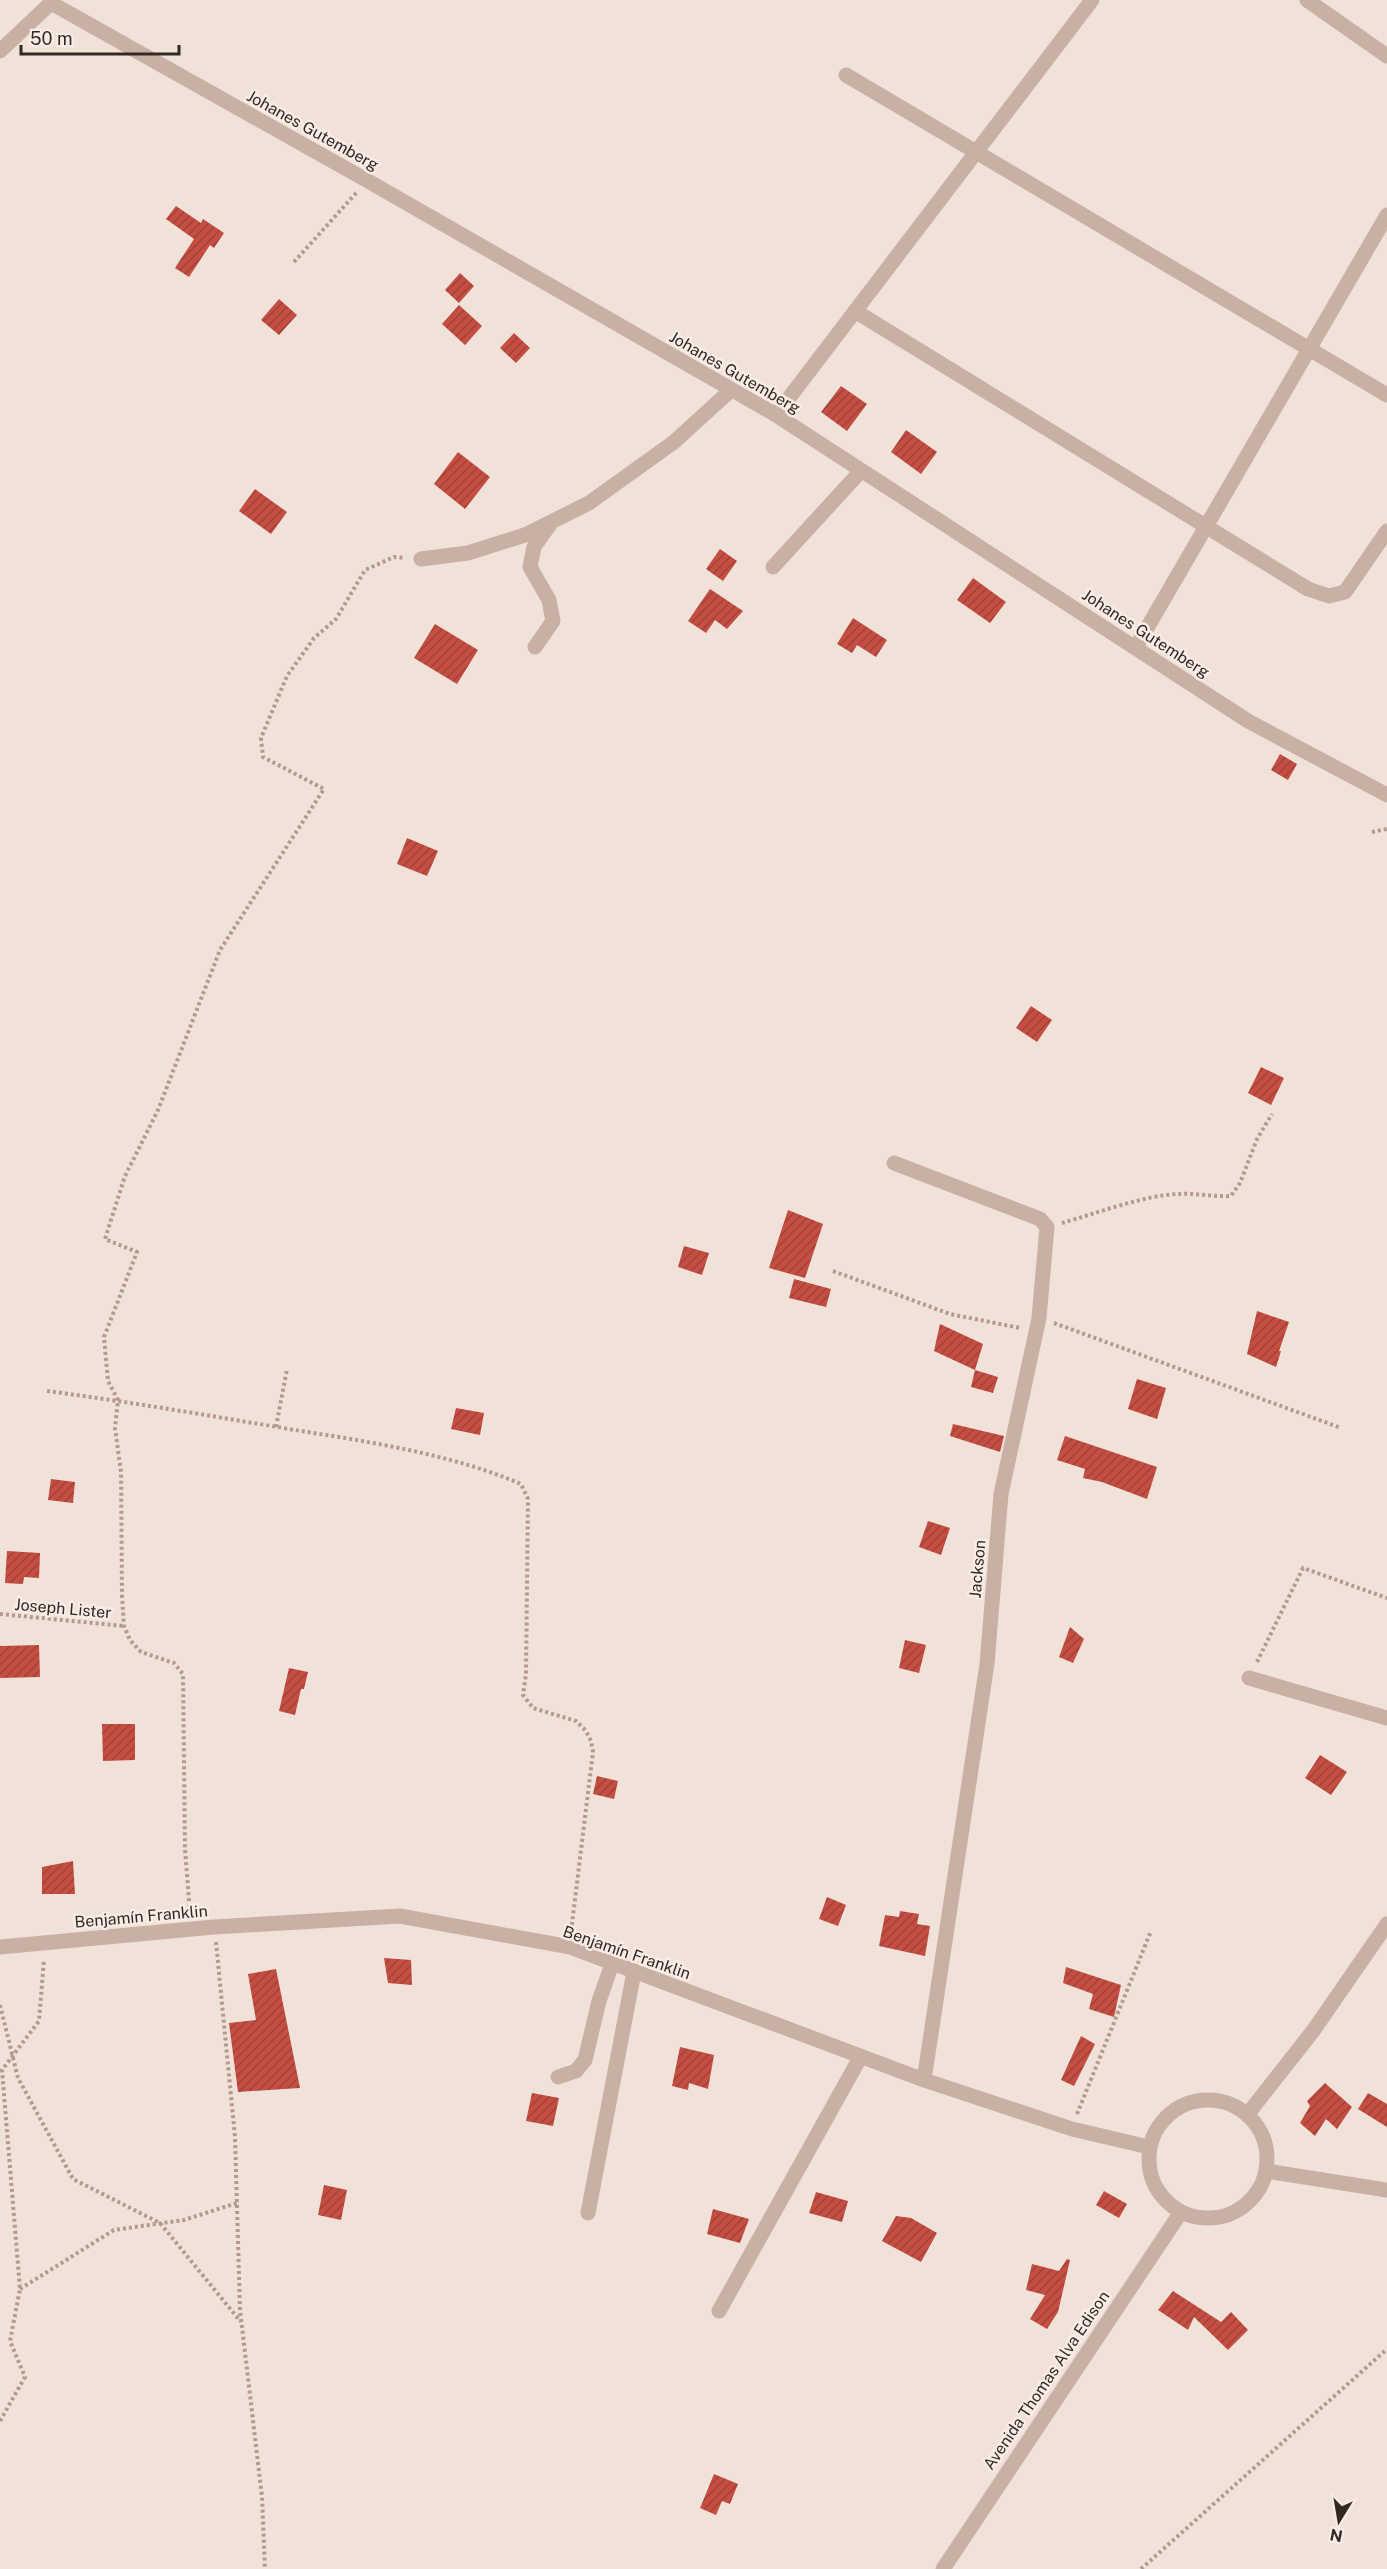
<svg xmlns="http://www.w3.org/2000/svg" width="1387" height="2569" font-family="'Public Sans',sans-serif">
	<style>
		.building { fill: url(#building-hatch) }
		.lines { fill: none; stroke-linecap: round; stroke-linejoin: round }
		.path { stroke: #b4998f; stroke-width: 4; stroke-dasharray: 3 3; stroke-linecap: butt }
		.minor { stroke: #c9b0a5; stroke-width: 15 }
		.labels { text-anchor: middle; stroke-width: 5; stroke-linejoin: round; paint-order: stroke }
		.street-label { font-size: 16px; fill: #342826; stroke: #f9ece5 }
	</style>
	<defs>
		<pattern id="building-hatch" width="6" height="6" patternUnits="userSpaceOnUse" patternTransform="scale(1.5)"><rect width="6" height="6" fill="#c54e43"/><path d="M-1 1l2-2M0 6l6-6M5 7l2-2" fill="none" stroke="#a14138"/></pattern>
	</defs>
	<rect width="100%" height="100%" fill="#f1e2d9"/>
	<!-- building -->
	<path class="building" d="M176 206 201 223 203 219 224 233 214 248 210 245 189 277 175 268 194 239 166 219Z
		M460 273 474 286 459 303 445 290Z
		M279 299 297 315 279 335 261 320Z
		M459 305 482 326 465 345 442 324Z
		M514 333 530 348 516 363 500 348Z
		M841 386 867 404 847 431 821 412Z
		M906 430 937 452 921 474 891 452Z
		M458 452 490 477 465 509 434 484Z
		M255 489 287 512 271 534 239 511Z
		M720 549 737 561 723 581 706 569Z
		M973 578 1006 602 990 623 957 600Z
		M710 589 743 611 727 629 715 620 706 633 688 621Z
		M853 618 887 640 876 657 857 645 852 653 837 644Z
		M435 624 478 650 457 684 414 658Z
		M1280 754 1297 764 1288 780 1271 770Z
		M407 838 438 851 427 876 397 864Z
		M1031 1006 1052 1020 1037 1042 1016 1028Z
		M1261 1067 1284 1078 1271 1105 1248 1093Z
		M788 1210 823 1224 805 1278 769 1268Z
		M684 1246 709 1253 702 1275 678 1267Z
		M794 1279 831 1289 826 1307 789 1298Z
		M1257 1311 1289 1322 1279 1351H1281L1276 1367 1247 1354Z
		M940 1324 983 1344 975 1370 934 1351Z
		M975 1370 998 1377 993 1393 971 1387Z
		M1137 1379 1166 1388 1157 1419 1128 1409Z
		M456 1408 484 1413 480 1435 451 1429Z
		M953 1424 1004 1436 1000 1452 950 1436Z
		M1065 1436 1157 1467 1147 1499 1102 1482 1083 1478 1085 1469 1057 1460Z
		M51 1479 75 1482 73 1503 48 1500Z
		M928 1521 950 1528 941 1555 919 1547Z
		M7 1551 40 1553 39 1578 24 1577 23 1584 5 1583Z
		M1070 1627 1084 1639 1073 1663 1059 1657Z
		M905 1640 926 1645 919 1673 899 1668Z
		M39 1645 40 1677 0 1678V1646Z
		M289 1668 308 1672 304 1689H301L295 1715 279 1711Z
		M102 1724H135V1760L103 1761Z
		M1320 1755 1347 1772 1331 1795 1305 1778Z
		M597 1776 618 1781 614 1799 593 1794Z
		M73 1861 75 1894H42V1867Z
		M827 1897 846 1905 838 1926 819 1919Z
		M900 1911 919 1914 917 1924 930 1926 925 1956 879 1946 885 1915 899 1917Z
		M384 1958 411 1960 412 1985 388 1983Z
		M1066 1967 1121 1985 1114 2017 1089 2009 1093 1994 1063 1983Z
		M276 1969 300 2088 238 2092 229 2023 256 2020 248 1974Z
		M1081 2036 1095 2044 1074 2086 1061 2080Z
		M680 2047 714 2055 708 2089 689 2083 688 2090 672 2086Z
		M1325 2083 1352 2107 1337 2129 1326 2119 1315 2136 1300 2123 1310 2106 1307 2101Z
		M532 2093 559 2098 553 2126 526 2121Z
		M1368 2093 1387 2104V2127L1358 2109Z
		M324 2185 347 2190 341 2220 318 2215Z
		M1104 2191 1127 2204 1119 2218 1096 2205Z
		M816 2192 848 2201 842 2222 809 2213Z
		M713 2209 749 2219 740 2243 707 2234Z
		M896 2216 911 2218 937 2233 921 2262 882 2241Z
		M1067 2259 1070 2260 1058 2312 1047 2329 1030 2319 1045 2295 1026 2290 1032 2264 1059 2271Z
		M1173 2291 1221 2322 1231 2312 1248 2330 1228 2350 1194 2317 1188 2330 1158 2310Z
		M714 2474 738 2484 730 2504 722 2501 716 2515 700 2508Z"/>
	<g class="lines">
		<!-- path -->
		<path class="path" d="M294 262 357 192
			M1372 832 1387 829
			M1062 1223C1094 1214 1148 1194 1180 1194 1196 1193 1213 1197 1231 1196L1240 1183 1257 1139 1272 1114
			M833 1271 950 1314 1020 1328
			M1054 1323 1341 1428
			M47 1391C130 1402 212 1416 295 1430 370 1442 451 1454 521 1484L528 1499 526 1674 523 1695 533 1708 576 1721 586 1731 591 1741 593 1752 571 1932
			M276 1427 287 1369
			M0 1614 124 1626
			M1257 1662 1303 1568 1387 1598
			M190 1913 185 1849 183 1674 174 1663 141 1652 130 1640 124 1626 122 1595 121 1472 115 1428 118 1400 108 1381 104 1337 137 1252 105 1239 125 1176 158 1110 220 950 324 789 263 757 261 738 287 676 314 638 336 619 365 570 394 557 404 558
			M216 1942 235 2137 240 2310 262 2497 265 2569
			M0 2005 18 2078 73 2179 160 2223 241 2322
			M1077 2114 1151 1931
			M20 2289 114 2230 184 2220 237 2203
			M0 2421 25 2377 10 2341 20 2289 2 2070 39 2021 44 1959
			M1141 2569 1387 2349"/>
		<!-- minor -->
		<path class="minor" d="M1307 0 1387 56
			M51 3 368 181 776 415 1248 721 1387 795
			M0 51 54 0
			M846 75 1387 395
			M855 311 1308 589 1329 596 1345 592 1387 531
			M776 415 1092 0
			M421 559 468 553 525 535 589 503 674 442 731 390
			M773 567 860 472
			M535 647 553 621 549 600 530 567 534 547 551 523
			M1136 647 1387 215
			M894 1163 1040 1219 1047 1227 1039 1318 1001 1494 987 1664 924 2080
			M1249 1678 1387 1718
			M0 1947 214 1927 400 1916 570 1947 924 2080 1072 2129 1149 2147
			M558 2077 576 2071 585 2060 599 2001 612 1964
			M1149 2159a59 59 0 1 1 118 0a59 59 0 1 1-118 0Z
			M1247 2115 1313 2031 1387 1924
			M1266 2171 1387 2190
			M588 2213 634 1972
			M719 2311 861 2056
			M943 2569 1181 2212"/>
	</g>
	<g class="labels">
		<!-- street labels -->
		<g class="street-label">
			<text transform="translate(313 130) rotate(29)" y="6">Johanes Gutemberg</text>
			<text transform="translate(735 372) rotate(30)" y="6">Johanes Gutemberg</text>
			<text transform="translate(1146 633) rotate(33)" y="6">Johanes Gutemberg</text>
			<text transform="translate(977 1569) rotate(-85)" y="6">Jackson</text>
			<text transform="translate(63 1608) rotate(5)" y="6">Joseph Lister</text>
			<text transform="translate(141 1916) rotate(-5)" y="6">Benjamín Franklin</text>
			<text transform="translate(627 1952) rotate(19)" y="6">Benjamín Franklin</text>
			<text transform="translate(1046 2380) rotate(-56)" y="6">Avenida Thomas Alva Edison</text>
		</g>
	</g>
	<!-- north arrow -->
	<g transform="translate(1339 2521) rotate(191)" stroke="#f9ece5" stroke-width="4.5" paint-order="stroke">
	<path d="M0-4.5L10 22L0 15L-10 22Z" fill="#342826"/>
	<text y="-9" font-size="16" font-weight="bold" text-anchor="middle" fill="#342826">N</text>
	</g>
	<!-- scale -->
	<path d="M21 45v9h158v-9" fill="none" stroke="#342826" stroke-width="3"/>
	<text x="30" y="45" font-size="18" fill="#342826" stroke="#f9ece5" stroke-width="4.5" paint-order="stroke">50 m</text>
</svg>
